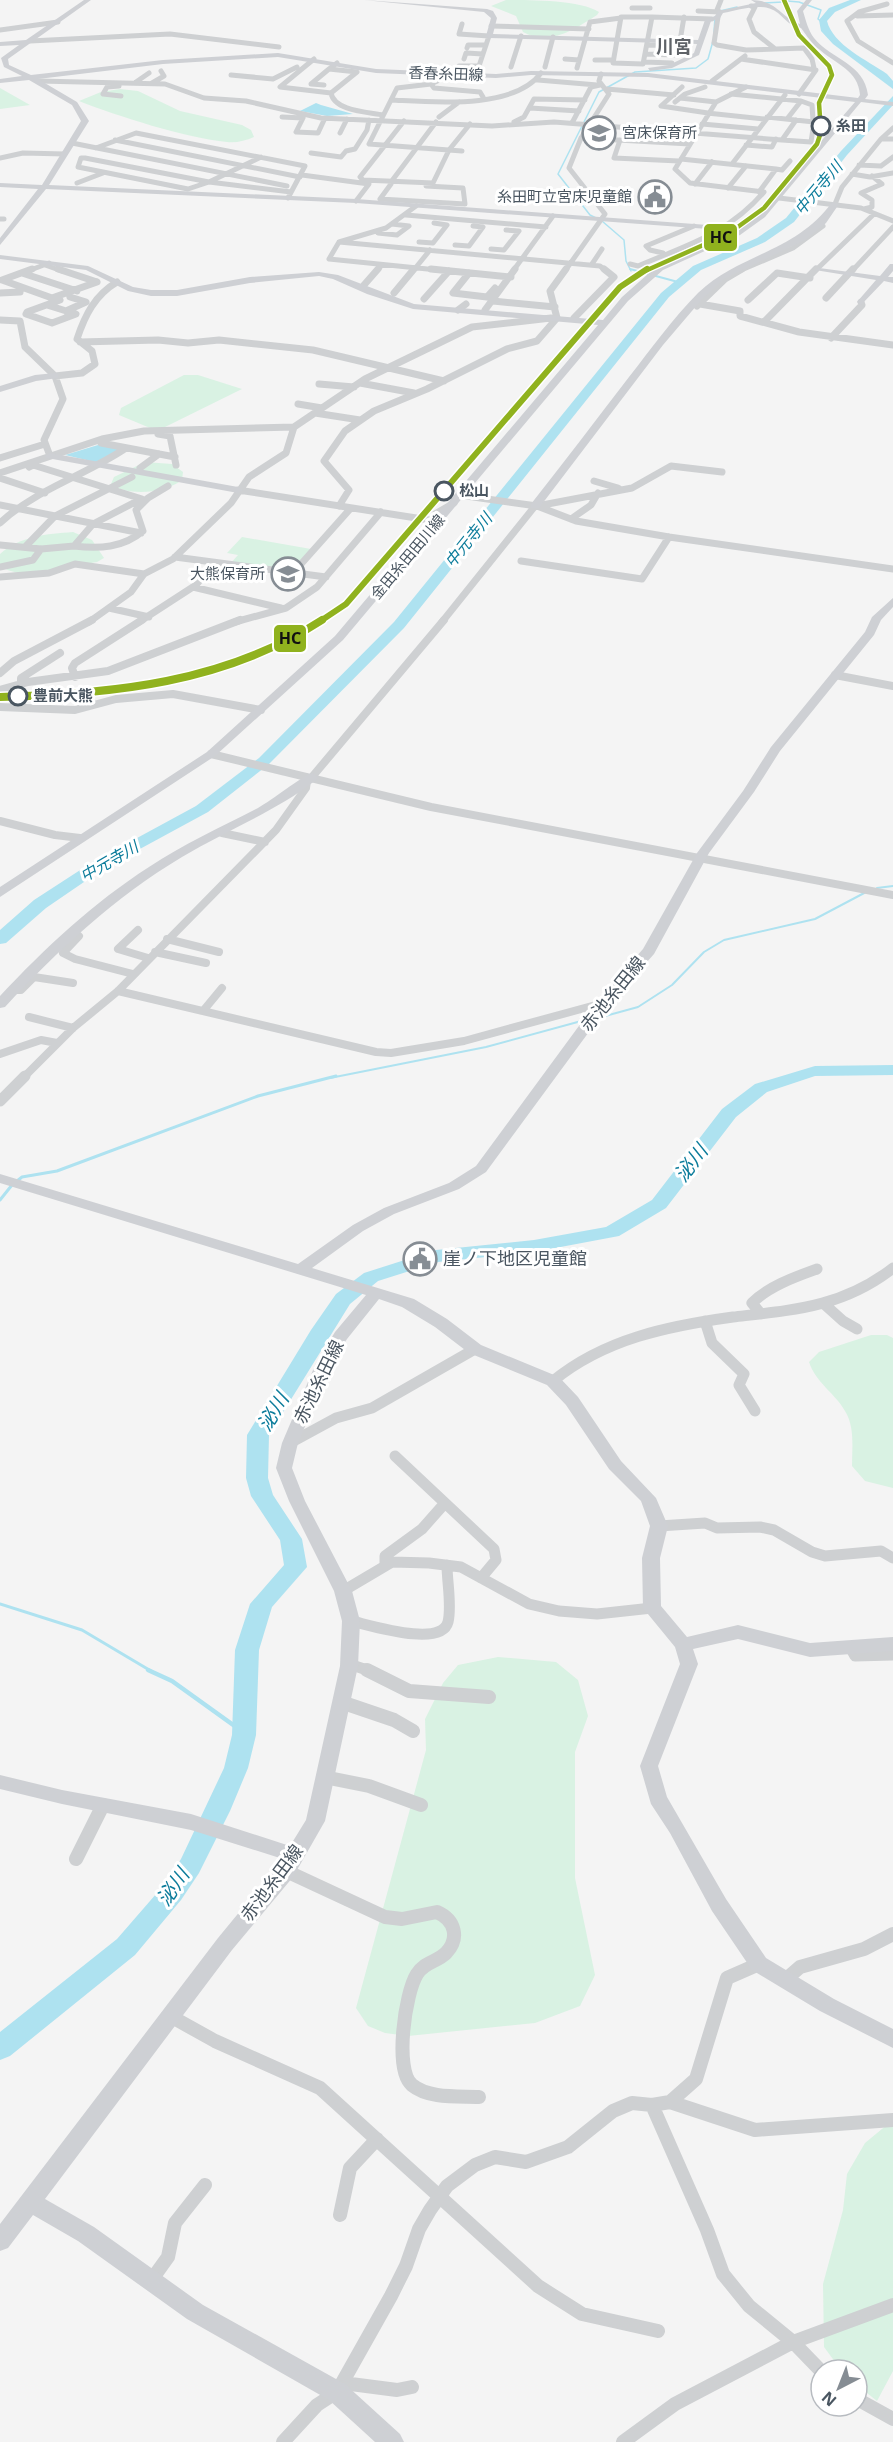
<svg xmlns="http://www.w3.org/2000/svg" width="893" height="2442" font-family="'Noto Sans','Noto Sans JP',sans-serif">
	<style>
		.green { fill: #d9f2e3 }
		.water { fill: #aee2f0 }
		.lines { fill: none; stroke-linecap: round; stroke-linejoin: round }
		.stream-far3 { stroke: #aee2f0; stroke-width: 1.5 }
		.stream-far2 { stroke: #aee2f0; stroke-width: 2 }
		.stream-far1 { stroke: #aee2f0; stroke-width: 3 }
		.stream { stroke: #aee2f0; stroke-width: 4.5 }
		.river { fill: #aee2f0; fill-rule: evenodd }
		.street-far4 { stroke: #ced0d2; stroke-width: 5 }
		.street-far3 { stroke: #ced0d2; stroke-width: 7 }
		.street-far2 { stroke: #ced0d2; stroke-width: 8 }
		.street-far1 { stroke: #ced0d2; stroke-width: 11 }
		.street { stroke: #ced0d2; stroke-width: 14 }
		.secondary { fill: #ced0d4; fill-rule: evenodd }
		.rail-1-far2-casing { stroke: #fff; stroke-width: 7 }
		.rail-1-far1-casing { stroke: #fff; stroke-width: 9 }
		.rail-1-casing { stroke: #fff; stroke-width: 11 }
		.rail-1-far2 { stroke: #90b21e; stroke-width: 4.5 }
		.rail-1-far1 { stroke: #90b21e; stroke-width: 6 }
		.rail-1 { stroke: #90b21e; stroke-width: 8 }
		.stop-dot { fill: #fff; stroke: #4a5661; stroke-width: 3 }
		.labels { text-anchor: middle; stroke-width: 6; stroke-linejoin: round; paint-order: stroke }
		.far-street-label { font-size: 15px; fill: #4a5661; stroke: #fff }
		.far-stop-label { font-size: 15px; font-weight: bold; fill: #4a5661; stroke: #fff; text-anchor: start }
		.far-poi-label { font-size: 15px; fill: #4a5661; stroke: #fff; text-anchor: end }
		.far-water-label { font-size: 16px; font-style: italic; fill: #0c7c9b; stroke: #fff }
		.far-quarter-label { font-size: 18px; font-weight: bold; fill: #5f6368; stroke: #fff }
		.street-label { font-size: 18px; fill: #4a5661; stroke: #fff }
		.poi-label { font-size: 18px; fill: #4a5661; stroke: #fff; text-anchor: start }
		.water-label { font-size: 20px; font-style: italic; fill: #0c7c9b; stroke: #fff }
		.line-badge { stroke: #fff; stroke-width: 2 }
		.pale-badge-label { font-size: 16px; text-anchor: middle; font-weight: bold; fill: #111 }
	</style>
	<rect width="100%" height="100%" fill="#f4f4f4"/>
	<!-- green -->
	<path class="green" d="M506 0C530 0 581 0 599 12L597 15C575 29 549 47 523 32L516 16 491 6Z
		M0 88 30 105 0 109Z
		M120 89 138 91 180 111 242 125 251 130 254 137C245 141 236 143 227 142 186 138 117 116 79 101L101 92Z
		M184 375H198L242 389 163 428H150L119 415 121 408Z
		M145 462 172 464 183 472 182 480C165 493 129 497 111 484L114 477Z
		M73 532 92 540 104 558 97 562C73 566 18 583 0 565V554C20 536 47 534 73 532Z
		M242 537 311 549 290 571 230 564 238 555 227 553Z
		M871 1335H887L893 1338V1488L865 1481 852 1466C852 1448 855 1427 845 1411 835 1393 816 1383 809 1362L819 1352Z
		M498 1657 556 1662 578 1680 588 1716 575 1752V1878L595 1975 580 2006 535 2023 408 2036 385 2033 368 2026 356 2008 426 1750 425 1719 443 1683 458 1665Z
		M893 2123V2371L877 2401 857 2385V2370H841L824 2347 823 2284 843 2210 847 2174 865 2143 888 2124Z"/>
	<!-- water -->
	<path class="water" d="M316 103 321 105 353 114 327 116 300 111Z
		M98 445 120 449 99 463 65 455Z"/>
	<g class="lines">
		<!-- stream-far3 -->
		<path class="stream-far3" d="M787 1 799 2 821 10 818 19 823 23
			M764 3 783 2
			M720 11 737 7
			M714 32 715 17
			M596 218 590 215 558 174 599 92 635 72 696 68 708 59 713 41
			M602 221 624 240 626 261 631 271"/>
		<!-- stream-far2 -->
		<path class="stream-far2" d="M630 269 678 282
			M877 888 893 886
			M598 1018 638 1007 672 985 704 952 724 940 815 919 868 891
			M330 1078 486 1047 585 1020"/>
		<!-- stream-far1 -->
		<path class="stream-far1" d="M17 1181 22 1177 57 1171 258 1096 336 1076
			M0 1200 12 1185
			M0 1604 82 1630 151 1671"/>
		<!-- stream -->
		<path class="stream" d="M148 1670 172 1681 243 1732"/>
		<!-- river -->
		<path class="river" d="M850 0H861L835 12 827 21C833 45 867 60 887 74L893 81V89L833 44 821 31 819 20 829 8Z
			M893 96V105L847 155 794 222 765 242 701 270 669 297 404 628 269 764 208 812 103 869 46 908 6 943 0 944V930L34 900 91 863 196 806 259 758 394 622 661 293 693 266 757 238 786 218 841 151Z
			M893 1065V1075L815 1076 767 1092 736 1117 666 1208 619 1236 534 1252 438 1262 378 1281 350 1304 269 1435 268 1478 273 1495 302 1539 307 1567 272 1607 259 1650 256 1735 248 1768 230 1811 199 1873 181 1900 135 1955 10 2056 0 2060V2032L117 1939 163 1886 181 1859 224 1768 232 1735 235 1650 250 1604 284 1565 280 1540 251 1496 246 1478 247 1435 311 1330 336 1294 364 1273 436 1250 534 1240 606 1227 652 1200 722 1109 755 1084 815 1066Z"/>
		<!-- street-far4 -->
		<path class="street-far4" d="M887 4 859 12 847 21 858 41 893 63
			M751 6 755 7 749 19 754 32 774 48
			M632 8H650
			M698 11 720 12 717 10 721 0
			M857 16 893 15
			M621 17H652L643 64 613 63Z
			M652 17 712 19
			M718 17 714 43 717 45 746 50 804 48 812 59 814 68
			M491 26 589 29
			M0 30 58 22
			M30 41 170 34 279 47
			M680 41 684 17
			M648 45 676 46
			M467 48 468 45H486
			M646 54 675 55
			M314 59 280 87 331 93 357 72 329 69 337 63
			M464 59 466 53 483 54
			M565 59 579 60
			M741 59 816 70 799 94
			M595 60H613
			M644 62 672 63
			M459 66H479L489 36 459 34 462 24
			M511 67 521 36
			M545 67 553 37
			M577 68 590 22 621 18
			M231 75 273 79 297 67
			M450 75 431 84 397 88 369 144 462 151
			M538 80 597 85
			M39 81 165 84 204 98 246 101 321 118 492 126 554 122 782 140 796 120
			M712 81 745 56
			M136 82 149 73
			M152 83 164 76 161 71
			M431 84 434 88 480 92 483 97
			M324 85 311 84 329 69
			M119 86 107 87 103 94 121 96
			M682 87 661 106 708 113
			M607 89 674 95
			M331 93C334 111 368 112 383 115
			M731 94 801 101 787 119
			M680 98 716 102
			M391 100C433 102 514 110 541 73
			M801 101 812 105 813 121
			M675 102 685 94 705 87
			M530 108 579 111
			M707 113 765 119
			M282 117 303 118
			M439 117 459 102
			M767 117 814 122 811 142 782 140
			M303 118 296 132 318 133 325 118
			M404 121 360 177 363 180 433 183 449 150 470 124
			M514 122 524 117 534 99 585 100
			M572 123 591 87 600 85
			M702 124 758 129
			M340 133 347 119
			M581 138 690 144
			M881 139 893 128
			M115 140 300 177
			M620 140 614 158 679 161
			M72 143 287 186
			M746 145 772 147 776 139
			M96 148 136 133 305 166 288 198
			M311 153 341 157 346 151 355 149 367 130 369 120
			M0 158 23 153 65 154
			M81 158H85L209 182 188 189 78 167Z
			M681 159 776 169 759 192
			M732 164 785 95
			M859 165 881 166 893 157
			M776 169 782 170 790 161
			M852 174 870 177 893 173
			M302 175 369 184 356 201
			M209 182 291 192
			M209 182 261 157
			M391 182 436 122
			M77 183 103 173
			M391 184 380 199 465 204 463 188 426 186
			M695 184 712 162
			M728 188 746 166
			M779 198 861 208 893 221
			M835 204 842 187 881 139H893
			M416 206 386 228 339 242 329 259 447 271
			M864 209 872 207V200L861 193 882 184 872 176
			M406 215 546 227
			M0 219H4
			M378 233 397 235 409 226 392 224
			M339 242 600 266 606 271
			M419 242 433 243 447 225 434 223
			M455 245 469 246 483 227 473 226
			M491 249 504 250 519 231 506 230
			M663 253 650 250 646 246 694 226
			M592 264 602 249
			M630 264 638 266C687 245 728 234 764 192L690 183 675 169 716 102 746 87
			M45 265 62 271
			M28 271 49 263
			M377 271 382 265
			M413 271 430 250
			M513 271 553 216
			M565 271 605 214 569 168 581 138 609 94 599 81 601 74
			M739 271 793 248 823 226H818
			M815 271 874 214
			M852 271 893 227"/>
		<!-- street-far3 -->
		<path class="street-far3" d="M32 269 2 280 52 298 97 282
			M58 269 97 282
			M431 269 511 277
			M22 273 77 291
			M469 273 453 293 487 297 495 288
			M364 285 378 269
			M0 293 20 292
			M394 293 414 269
			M826 298 853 269
			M424 299 449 271
			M748 300 777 273 810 278
			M493 301 555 307
			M700 304 740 311V316L799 332 893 345
			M47 305 76 314 52 323 26 314 27 312 60 300
			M697 306 725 279 742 269
			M458 310 466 304
			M485 310 515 269
			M66 311 86 302 70 297
			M557 318 550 291 566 269
			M574 318 614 277 604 269
			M0 320 20 321 25 347 55 376 63 399 44 440 50 456
			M764 322 816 269
			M831 338 862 305 861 302
			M80 342 158 340 188 343 219 340 313 350 444 381
			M55 376 82 373 95 364 92 351 77 339C85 315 95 295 117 282
			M360 383 414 393
			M319 384 354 387
			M298 404 322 408
			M315 413 360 420
			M158 434 170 436 176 465
			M101 443 175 457
			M0 458 45 444
			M29 467 33 465 142 499
			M140 468 159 454
			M0 473 102 439 144 431 294 427
			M0 478 45 493
			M594 481 618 488
			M238 490 429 520
			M459 495 537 506 576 521 669 537 893 569
			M0 505 141 533
			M339 506 349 490 324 461 345 431 374 411 427 389 507 349 537 341 557 318
			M537 506 632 488 671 466 722 472
			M571 519 591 505 598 493
			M0 523C35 490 86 475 126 448
			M0 545 41 549 74 546 93 524 141 499
			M74 546C99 549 123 548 143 531L136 510 148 498 168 486
			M413 546 435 514 454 503
			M25 547 55 516 132 477
			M175 557 326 577
			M521 561 642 579 669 537
			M0 567 33 560 41 549
			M293 573 351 508
			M0 577 49 573 75 564 144 574
			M193 587 281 608
			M109 608 149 617
			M89 622 131 592 144 574 173 559 231 503 249 477 286 453 294 427 365 379 472 327 551 318
			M139 622 196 585 214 563
			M235 622 286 608 317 587 381 512
			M442 622 535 506"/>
		<!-- street-far2 -->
		<path class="street-far2" d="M0 673 14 661 92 620
			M835 675 893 686
			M75 677 72 668 75 663 142 620
			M21 684V678L60 653
			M0 690 28 682 108 671 240 620
			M0 707 75 710 116 699 173 694 261 710
			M211 754 431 807 893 895
			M312 777 444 620
			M0 821 55 835 80 838
			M222 833 265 842
			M138 930 118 949 148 958
			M74 932 79 936 63 953 75 959 133 974
			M167 939 219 952
			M155 952 206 963
			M16 990H21L34 977 73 983
			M118 991 376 1052 391 1053 464 1041 603 1003
			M203 1011 222 988
			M29 1017 73 1028
			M0 1054 41 1040 57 1043
			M23 1078 73 1028 118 991 276 830 306 788 307 781"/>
		<!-- street-far1 -->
		<path class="street-far1" d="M0 1101 25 1076
			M823 1303 843 1321 857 1329
			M761 1314 752 1303C769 1286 795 1277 817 1269
			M705 1321 712 1343 744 1374 739 1385 755 1411
			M553 1381C604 1339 668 1326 733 1317 794 1310 843 1307 893 1268
			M290 1443 336 1418 372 1408 475 1349
			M395 1456 494 1549 496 1560 481 1578
			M659 1526 705 1523 717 1528 760 1527 774 1530 812 1552 825 1556 881 1551 893 1558
			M385 1565V1556L422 1529 445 1503
			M343 1591 392 1562 429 1563 461 1567 529 1604 559 1611 597 1614 652 1608
			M351 1621C370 1625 441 1648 448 1622 452 1606 447 1582 447 1565
			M850 1647 855 1656 893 1655
			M349 1664 370 1671"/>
		<!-- street -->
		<path class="street" d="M367 1670 409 1691 489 1697
			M341 1702 394 1720 413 1731
			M324 1777 369 1786 421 1805
			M76 1859 103 1805
			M286 1871 385 1917 402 1919 437 1912C455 1920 460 1938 446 1953 437 1962 424 1962 417 1974 405 1993 394 2070 412 2085 429 2099 458 2096 479 2097
			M785 1980 800 1967 864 1949 893 1934
			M172 2017 215 2041 320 2088 538 2286 582 2314 658 2331
			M670 2102 696 2079 727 1978 759 1964
			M652 2105 707 2230 723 2274 749 2306 793 2342 821 2371
			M340 2215 350 2168 377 2139
			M150 2282 168 2257 175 2223 205 2185
			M343 2383 397 2390 412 2387
			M857 2399 893 2419
			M283 2442 317 2405 337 2392 391 2296 406 2266 419 2229 430 2210 447 2186 475 2165 495 2157 526 2162 568 2147 613 2111 632 2103 652 2105 670 2102 755 2130 893 2120
			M623 2442 675 2404 793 2342 893 2305"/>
		<!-- secondary -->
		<path class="secondary" d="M84 0H91L8 59 9 65 31 75 163 60 278 53 376 69 496 74 531 71 648 73 858 98 860 95C858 70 837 65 820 50 812 44 807 36 801 28 790 26 786 20 778 13 762 1 740 10 723 13L720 18 711 21 699 55 672 68 650 71 648 68 669 65 694 53 697 44 489 38 486 36 491 18 484 12 364 0 487 9 493 11 497 18 493 34 698 40 705 20 715 16 718 11 756 3 751 0C777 0 781 18 800 24L797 11 806 0H812L803 11C806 21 808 30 814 38 832 60 864 63 868 95L865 99 893 102V106L861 102 765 217 740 235 663 270 628 301 343 640 215 756 0 897V887L207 752 335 636 598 325 413 309 367 294 333 279 319 276 250 283 177 296H151L128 291 86 270 0 259V255L88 266 133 287 151 290H177L250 277 319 272 338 275 414 304 603 320 622 297 657 266 729 234 708 229 356 203 46 189 0 245V238L38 189 0 187V183L42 185 81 121 72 105 29 80 0 83V79L22 76 4 67 1 58 19 45 0 46V42L26 40ZM278 57 376 73 496 78 531 75 648 77 855 102 759 213 736 230 708 225 356 199 49 185 89 121 77 102 38 79 163 64Z
			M832 202 839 204 826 223 805 240 724 279 703 298 663 345 539 508H531V504C564 462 596 420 629 377 651 349 673 318 698 293 740 253 797 252 832 202Z
			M890 264H893V271L888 277H893V283L884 281 861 305 857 302 876 280 815 270 819 268 880 276Z
			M55 373 58 374V378L36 381 0 392V386L35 375Z
			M50 453 238 487 243 490 238 493 47 458 45 456Z
			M893 598V607L881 620 874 635 780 751 754 792 709 853 654 954 608 1006 486 1172 459 1189 394 1214 363 1231 312 1268 414 1299 447 1319 481 1345 559 1377 578 1397 621 1461 656 1498 668 1526 660 1558 661 1606 687 1637 738 1625 810 1643 893 1637V1651L810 1657 738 1639 693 1649 698 1664 658 1766 667 1797 726 1899 766 1958 834 1999 893 2029V2048L820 2011 752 1970 712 1911 670 1833 651 1804 640 1766 680 1664 675 1647 643 1608 642 1558 650 1526 641 1501 609 1469 566 1405 547 1385 469 1353 435 1327 402 1307 379 1299 347 1339 332 1363 298 1443 292 1468 305 1501 352 1591 360 1621 358 1666 325 1821 293 1877 232 1950 45 2199 94 2227 203 2305 345 2384 400 2434 404 2442H375L329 2400 187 2319 78 2241 33 2215 8 2248 0 2251V2224L218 1938 283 1859 191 1830 62 1804 0 1789V1775L62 1790 191 1814 290 1846 306 1820 340 1666 342 1621 334 1591 289 1501 276 1468 282 1443 316 1363 335 1332 366 1295 0 1183V1174L298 1264 353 1225 384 1208 449 1183 476 1166 598 1000 643 949 697 853 743 791 771 747 865 632 872 617Z
			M312 773 318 777 316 780C275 812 227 830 182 857 115 897 58 950 5 1007L0 1008V996C45 948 93 903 149 867 184 844 221 827 258 808 272 800 301 777 312 773Z"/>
		<!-- rail-1-far2 casing -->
		<g class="rail-1-far2-casing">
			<path id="rail-1-far2" d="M645 271 728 234 764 208 817 144 821 132 819 103 832 75 829 66 799 35 784 0"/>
		</g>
		<!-- rail-1-far1 casing -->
		<g class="rail-1-far1-casing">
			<path id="rail-1-far1" d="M319 622 346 604 620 287 647 269"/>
		</g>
		<!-- rail-1 casing -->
		<g class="rail-1-casing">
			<path id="rail-1" d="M0 697C112 694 225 683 322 620"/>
		</g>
		<!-- rail-1-far2 -->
		<use href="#rail-1-far2" class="rail-1-far2"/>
		<!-- rail-1-far1 -->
		<use href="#rail-1-far1" class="rail-1-far1"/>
		<!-- rail-1 -->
		<use href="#rail-1" class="rail-1"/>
	</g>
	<!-- icons -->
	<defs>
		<g id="school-ring" transform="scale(1.725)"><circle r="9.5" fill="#fff" stroke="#868d94" stroke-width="1.5"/><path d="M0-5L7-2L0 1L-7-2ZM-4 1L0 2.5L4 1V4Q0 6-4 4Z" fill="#868d94"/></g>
		<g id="civic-ring" transform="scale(1.725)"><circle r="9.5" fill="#fff" stroke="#868d94" stroke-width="1.5"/><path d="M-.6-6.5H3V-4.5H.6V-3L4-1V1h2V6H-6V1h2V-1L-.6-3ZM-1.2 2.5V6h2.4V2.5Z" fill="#868d94"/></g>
	</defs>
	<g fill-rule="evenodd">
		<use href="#school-ring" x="599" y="133"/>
		<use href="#civic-ring" x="655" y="197"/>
		<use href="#school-ring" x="288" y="574"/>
		<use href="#civic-ring" x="420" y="1259"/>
	</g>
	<!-- markers -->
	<g class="stop-dot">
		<circle cx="821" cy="126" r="9"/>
		<circle cx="444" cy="491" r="9"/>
		<circle cx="18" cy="696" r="9"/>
	</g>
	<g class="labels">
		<!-- far-street labels -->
		<g class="far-street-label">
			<text transform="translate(446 74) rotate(2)" y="5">香春糸田線</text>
			<text transform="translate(408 557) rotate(-50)" y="5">金田糸田田川線</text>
		</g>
		<!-- far-stop labels -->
		<g class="far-stop-label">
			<text x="836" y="131">糸田</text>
			<text x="459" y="496">松山</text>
			<text x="33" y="701">豊前大熊</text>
		</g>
		<!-- far-poi labels -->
		<g class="far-poi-label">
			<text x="622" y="138" text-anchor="start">宮床保育所</text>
			<text x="632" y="202">糸田町立宮床児童館</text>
			<text x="265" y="579">大熊保育所</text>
		</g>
		<!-- far-water labels -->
		<g class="far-water-label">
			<text transform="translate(818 188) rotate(-50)" y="6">中元寺川</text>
			<text transform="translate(468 540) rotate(-51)" y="6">中元寺川</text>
			<text transform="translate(109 861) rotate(-30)" y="6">中元寺川</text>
		</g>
		<!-- far-quarter labels -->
		<g class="far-quarter-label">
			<text x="674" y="53">川宮</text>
		</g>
		<!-- street labels -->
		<g class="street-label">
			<text transform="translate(613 994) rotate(-51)" y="6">赤池糸田線</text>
			<text transform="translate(319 1382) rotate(-64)" y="6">赤池糸田線</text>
			<text transform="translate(272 1883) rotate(-53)" y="6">赤池糸田線</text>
		</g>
		<!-- poi labels -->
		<g class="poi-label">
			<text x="443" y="1265">崖ノ下地区児童館</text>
		</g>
		<!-- water labels -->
		<g class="water-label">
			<text transform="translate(691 1163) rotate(-53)" y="7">泌川</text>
			<text transform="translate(273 1412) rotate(-59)" y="7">泌川</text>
			<text transform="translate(173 1887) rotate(-56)" y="7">泌川</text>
		</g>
	</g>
	<g class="line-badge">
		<rect x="703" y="223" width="35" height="29" rx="6" fill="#90b21e"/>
		<rect x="273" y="624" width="34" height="29" rx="6" fill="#90b21e"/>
	</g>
	<g class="pale-badge-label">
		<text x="721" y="243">HC</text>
		<text x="290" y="644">HC</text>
	</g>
	<!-- north arrow -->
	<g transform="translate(839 2388) rotate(222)"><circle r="28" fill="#ffffff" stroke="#b7bbc0" stroke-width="1.5"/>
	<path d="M0-4.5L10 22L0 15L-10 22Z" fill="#868d94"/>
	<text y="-9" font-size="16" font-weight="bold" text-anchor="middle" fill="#4a5661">N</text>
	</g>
</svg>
